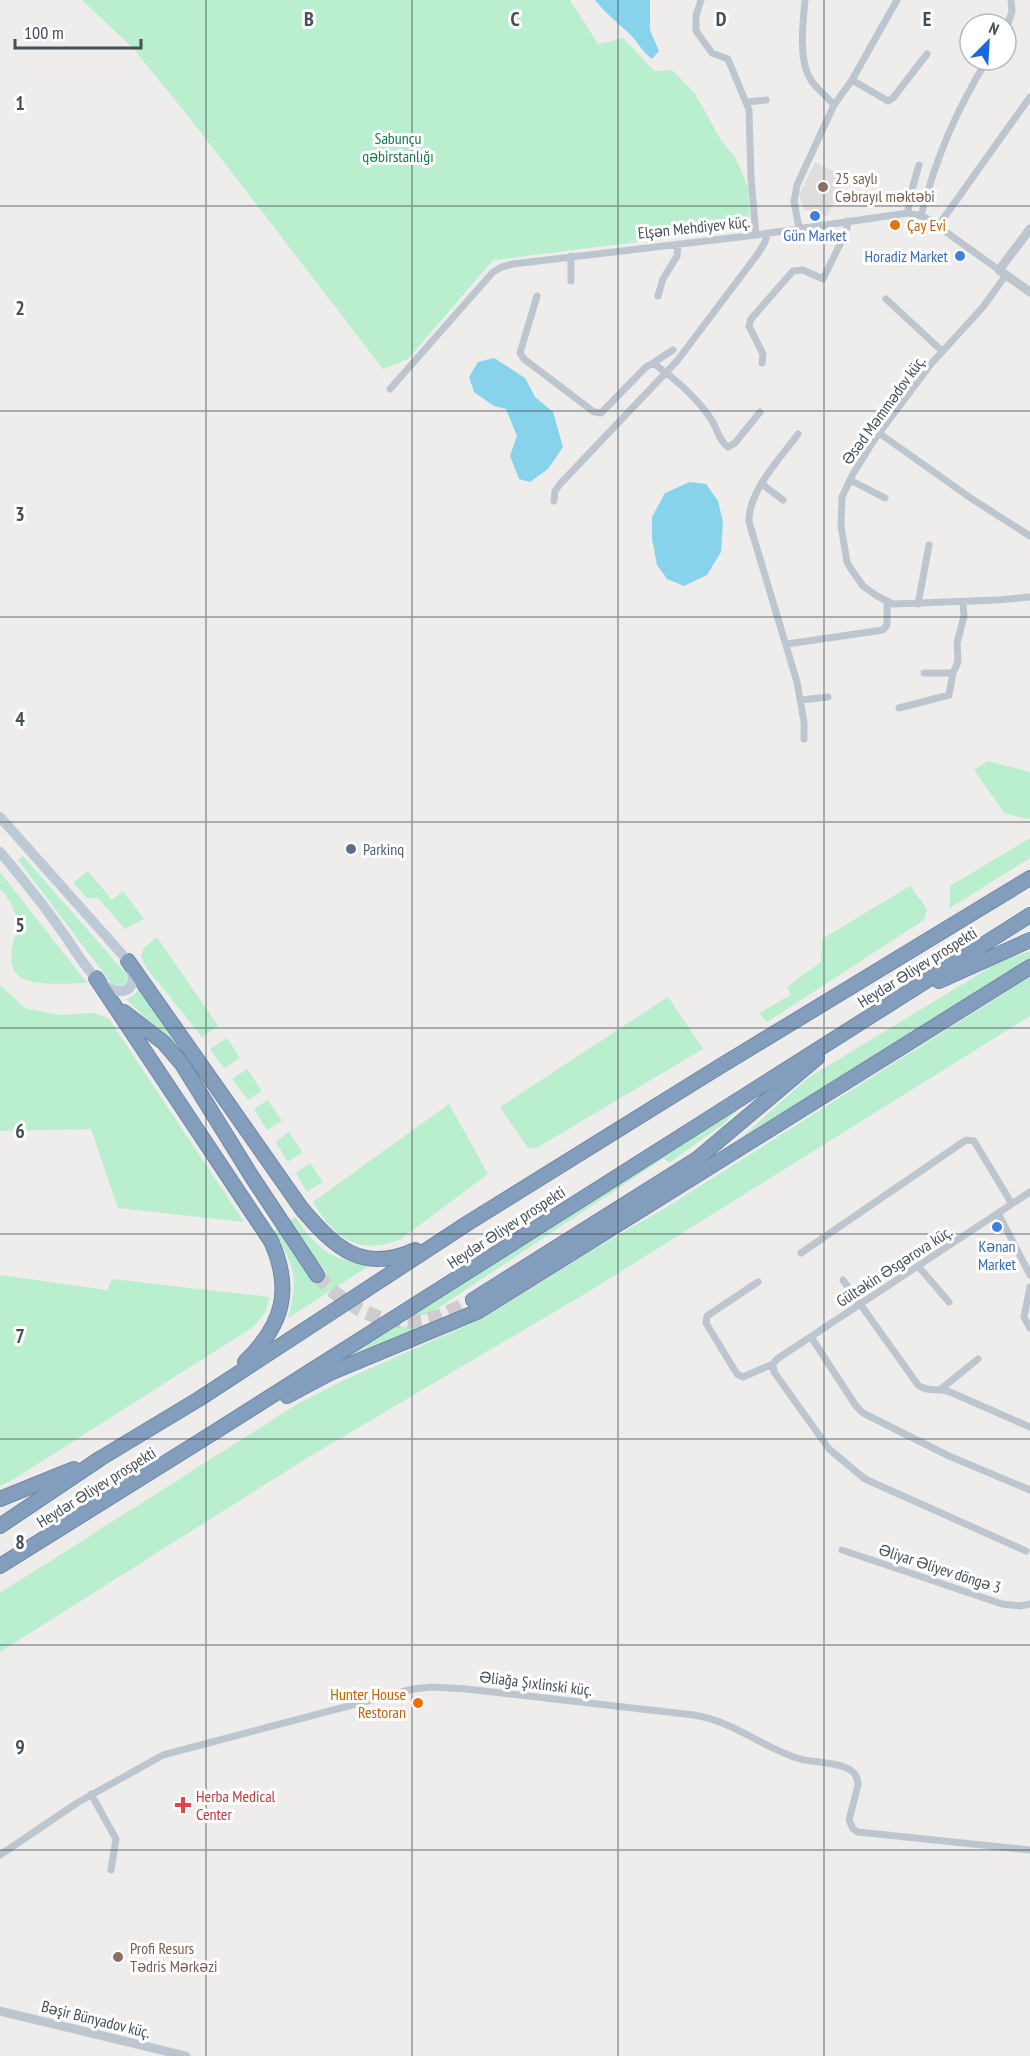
<svg xmlns="http://www.w3.org/2000/svg" width="1030" height="2056" font-family="'PT Sans Narrow',sans-serif">
	<style>
		.education { fill: #e0ddde }
		.green { fill: #b9eecf }
		.water { fill: #86d3eb }
		.lines { fill: none; stroke-linecap: round; stroke-linejoin: round }
		.motorway-tunnel { stroke: #cdcdcf; stroke-width: 14; stroke-dasharray: 14 7; stroke-linecap: butt }
		.motorway-casing { stroke: #6f88a7; stroke-width: 16 }
		.minor { stroke: #bdc6cf; stroke-width: 7 }
		.tertiary { stroke: #bdc6cf; stroke-width: 9 }
		.secondary { stroke: #bec9d6; stroke-width: 10 }
		.motorway { stroke: #839dbc; stroke-width: 14 }
		.grid { fill: none; stroke: #454f59; stroke-width: 1.5; stroke-opacity: 0.55 }
		.education-dot { fill: #8d6e63; stroke: #fff; stroke-width: 2 }
		.shop-dot { fill: #3f7fe0; stroke: #fff; stroke-width: 2 }
		.food-dot { fill: #e8710a; stroke: #fff; stroke-width: 2 }
		.service-dot { fill: #5c6f8a; stroke: #fff; stroke-width: 2 }
		.health-dot { fill: #e0444e; stroke: #fff; stroke-width: 2 }
		.labels { text-anchor: middle; stroke-width: 6; stroke-linejoin: round; paint-order: stroke }
		.park-label { font-size: 16px; fill: #167a4b; stroke: #fff }
		.education-label { font-size: 16px; fill: #785e54; stroke: #fff; text-anchor: start }
		.food-label { font-size: 16px; fill: #c56008; stroke: #fff; text-anchor: start }
		.street-label { font-size: 16px; fill: #454f59; stroke: #fff }
		.shop-label { font-size: 16px; fill: #366cbe; stroke: #fff }
		.service-label { font-size: 16px; fill: #4e5e75; stroke: #fff; text-anchor: start }
		.health-label { font-size: 16px; fill: #be3a42; stroke: #fff; text-anchor: start }
		.grid-label { font-size: 20px; text-anchor: middle; font-weight: bold; fill: #454f59; stroke: #fff; stroke-width: 6; stroke-linejoin: round; paint-order: stroke }
	</style>
	<rect width="100%" height="100%" fill="#efecec"/>
	<!-- education -->
	<path class="education" d="M815 162 847 178 827 216 804 209 799 195Z"/>
	<!-- green -->
	<path class="green" d="M82 0H570L598 44 623 38 654 71 672 70 695 94 721 140 736 159 748 187 750 228 493 260 408 359 383 369 196 126 133 48Z
		M988 761 1030 772V819L1005 814 974 770Z
		M1030 838V858L950 908V886Z
		M23 856 127 975 126 984 122 986 112 984 18 860Z
		M88 871 112 900 123 891 144 919 125 929 98 898H87L73 883Z
		M0 872 87 983C70 983 42 986 26 980 0 968 16 943 17 922 17 912 7 896 0 889Z
		M910 886 927 909 924 920 767 1022 759 1013 791 995 787 987 821 962 822 939Z
		M157 937 218 1026 202 1037 145 966 141 956 144 948Z
		M1030 951V962L743 1136 808 1078 999 962Z
		M1030 977V1016L588 1292 307 1458 0 1652V1593L299 1403 344 1380 484 1318 596 1248 667 1207Z
		M0 985 25 1008 59 1015 94 1013 109 1019 244 1222 118 1208 91 1129 0 1131Z
		M140 987 183 1047 179 1050 126 999 134 995Z
		M668 997 703 1049 538 1147 528 1148 500 1107Z
		M227 1038 240 1058 224 1068 210 1049Z
		M247 1069 262 1091 248 1100 232 1079Z
		M761 1088 722 1125 669 1163 664 1158 429 1314 408 1317Z
		M268 1100 282 1121 267 1130 254 1109Z
		M449 1104 488 1174 401 1239C359 1256 335 1239 313 1202Z
		M289 1132 302 1152 288 1162 276 1142Z
		M310 1163 323 1182 307 1192 296 1173Z
		M295 1217C319 1251 329 1258 369 1266L288 1318C299 1277 295 1267 273 1231L278 1228 295 1256 317 1284 326 1272 288 1222Z
		M0 1275 107 1290 112 1279 270 1297 265 1313 253 1327 14 1479 0 1486Z
		M393 1326 423 1327 342 1359Z"/>
	<!-- water -->
	<path class="water" d="M595 0H650V30L659 51 652 59C642 51 638 43 630 34 618 23 605 13 595 0Z
		M494 358 525 378 535 397 553 412 563 447 548 469 530 482 519 479 510 456 517 436 506 409 494 406 474 392 469 377 478 362Z
		M690 482 706 484 718 501 723 522 721 552 707 575 684 586 667 579 657 565 652 539V517L665 493Z"/>
	<g class="lines">
		<!-- motorway-tunnel -->
		<path class="motorway-tunnel" d="M317 1275C344 1306 383 1328 425 1320 442 1317 458 1307 473 1300"/>
		<!-- motorway casing -->
		<g class="motorway-casing">
			<path id="motorway" d="M128 961 302 1209C335 1248 363 1274 415 1250
				M96 978 271 1241C293 1290 283 1325 245 1362
				M939 981 1030 940
				M124 1012 164 1043 182 1064 252 1177 317 1275
				M473 1300 697 1159 817 1058
				M287 1396 332 1372 479 1311 1030 967
				M0 1499 74 1469
				M0 1526 101 1458 199 1399 468 1223 719 1067 1030 878
				M0 1566 213 1433 1030 915"/>
		</g>
		<!-- minor -->
		<path class="minor" d="M701 0 696 16V31L712 53 728 59 749 110 751 178 756 235
			M1006 29 1012 12 1011 0
			M852 80 888 101 893 98 927 54
			M746 102 766 100
			M834 105 852 80 897 0
			M908 213 910 196 919 165
			M921 216C936 157 956 111 987 60
			M938 226 1030 97
			M799 228 794 202 797 185 834 105C827 96 817 90 811 80 798 61 803 23 805 0
			M1006 275 983 307 931 364 874 440 853 474 842 497 841 526 847 562 851 569 863 586 877 596 893 604 998 600 1030 597
			M571 281V256
			M537 296 520 353 524 359 594 412 601 413 646 367 653 363C674 378 697 398 711 419 717 428 719 441 728 447L735 443 760 412
			M658 296 663 279 677 256 678 244
			M886 299 942 351
			M653 363 673 350
			M762 363 763 354 749 326 751 319 793 271 803 270 823 279 846 232 848 221
			M390 389 493 272 502 267 513 264 756 235 908 213 921 216 928 219 999 270
			M879 433 972 499 1030 536
			M798 434C780 459 748 491 749 522L797 682 804 722V739
			M850 480 885 498
			M762 484 783 500
			M554 501 555 491 560 484 677 361 757 255 764 244 768 233
			M918 604 929 545
			M787 644 883 630 887 625V602
			M924 673H953
			M801 700 828 697
			M899 708 949 695 953 673 958 662 957 643 964 616 963 602
			M998 1213 1030 1275
			M801 1253 966 1140 974 1141 1012 1204
			M918 1266 949 1302
			M843 1280 918 1385C929 1393 937 1387 950 1392L1030 1427
			M758 1282 707 1316 706 1323 737 1374 743 1377 773 1364 777 1359 1030 1192
			M1030 1287 1024 1317 1030 1328
			M811 1337 856 1406 863 1413 949 1456 1030 1490
			M773 1364 774 1372 829 1449 865 1479 1026 1551
			M941 1389 978 1359
			M842 1550 1002 1604 1020 1606 1030 1604
			M91 1794 116 1839 111 1870
			M0 1855 77 1803 163 1755 413 1689 432 1687 466 1689 694 1715C733 1721 763 1748 800 1759 818 1764 859 1760 858 1785L849 1820 853 1829 858 1832 1030 1850"/>
		<!-- tertiary -->
		<path class="tertiary" d="M1030 229 999 270 1030 292
			M0 2011 186 2056"/>
		<!-- secondary -->
		<path class="secondary" d="M0 817 128 961C143 994 118 1000 97 979 82 964 71 943 58 926 40 900 20 876 0 852"/>
		<!-- motorway -->
		<use href="#motorway" class="motorway"/>
	</g>
	<!-- grid -->
	<path class="grid" d="M206 0V2056M412 0V2056M618 0V2056M824 0V2056M0 206H1030M0 411H1030M0 617H1030M0 822H1030M0 1028H1030M0 1234H1030M0 1439H1030M0 1645H1030M0 1850H1030"/>
	<!-- markers -->
	<g class="education-dot">
		<circle cx="823" cy="187" r="6"/>
		<circle cx="118" cy="1957" r="6"/>
	</g>
	<g class="shop-dot">
		<circle cx="815" cy="216" r="6"/>
		<circle cx="960" cy="256" r="6"/>
		<circle cx="997" cy="1227" r="6"/>
	</g>
	<g class="food-dot">
		<circle cx="895" cy="225" r="6"/>
		<circle cx="418" cy="1703" r="6"/>
	</g>
	<circle class="service-dot" cx="351" cy="849" r="6"/>
	<path class="health-dot" d="M180 1796h6v6h6v6h-6v6h-6v-6h-6v-6h6z"/>
	<g class="labels">
		<!-- park labels -->
		<g class="park-label">
			<text x="398" y="144">Sabunçu<tspan x="398" dy="18">qəbirstanlığı</tspan></text>
		</g>
		<!-- education labels -->
		<g class="education-label">
			<text x="835" y="184">25 saylı<tspan x="835" dy="18">Cəbrayıl məktəbi</tspan></text>
			<text x="130" y="1954">Profi Resurs<tspan x="130" dy="18">Tədris Mərkəzi</tspan></text>
		</g>
		<!-- food labels -->
		<g class="food-label">
			<text x="907" y="231">Çay Evi</text>
			<text x="406" y="1700" text-anchor="end">Hunter House<tspan x="406" dy="18">Restoran</tspan></text>
		</g>
		<!-- street labels -->
		<g class="street-label">
			<text transform="translate(694 227) rotate(-6)" y="6">Elşən Mehdiyev küç.</text>
			<text transform="translate(883 410) rotate(-54)" y="6">Əsəd Məmmədov küç.</text>
			<text transform="translate(917 967) rotate(-32)" y="6">Heydər Əliyev prospekti</text>
			<text transform="translate(506 1227) rotate(-33)" y="6">Heydər Əliyev prospekti</text>
			<text transform="translate(894 1266) rotate(-33)" y="6">Gültəkin Əsgərova küç.</text>
			<text transform="translate(96 1487) rotate(-32)" y="6">Heydər Əliyev prospekti</text>
			<text transform="translate(940 1568) rotate(18)" y="6">Əliyar Əliyev döngə 3</text>
			<text transform="translate(536 1683) rotate(7)" y="6">Əliağa Şıxlinski küç.</text>
			<text transform="translate(96 2019) rotate(14)" y="6">Bəşir Bünyadov küç.</text>
		</g>
		<!-- shop labels -->
		<g class="shop-label">
			<text x="815" y="241">Gün Market</text>
			<text x="948" y="262" text-anchor="end">Horadiz Market</text>
			<text x="997" y="1252">Kənan<tspan x="997" dy="18">Market</tspan></text>
		</g>
		<!-- service labels -->
		<g class="service-label">
			<text x="363" y="855">Parkinq</text>
		</g>
		<!-- health labels -->
		<g class="health-label">
			<text x="196" y="1802">Herba Medical<tspan x="196" dy="18">Center</tspan></text>
		</g>
	</g>
	<g class="grid-label">
		<text x="309" y="26">B</text>
		<text x="515" y="26">C</text>
		<text x="721" y="26">D</text>
		<text x="927" y="26">E</text>
		<text x="20" y="110">1</text>
		<text x="20" y="315">2</text>
		<text x="20" y="521">3</text>
		<text x="20" y="726">4</text>
		<text x="20" y="932">5</text>
		<text x="20" y="1138">6</text>
		<text x="20" y="1343">7</text>
		<text x="20" y="1549">8</text>
		<text x="20" y="1754">9</text>
	</g>
	<!-- north arrow -->
	<g transform="translate(988 42) rotate(24)"><circle r="28" fill="#ffffff" stroke="#b5b9bd" stroke-width="1.5"/>
	<path d="M0-4.5L10 22L0 15L-10 22Z" fill="#1969dc"/>
	<text y="-9" font-size="16" font-weight="bold" text-anchor="middle" fill="#454f59">N</text>
	</g>
	<!-- scale -->
	<path d="M15 39v9h126v-9" fill="none" stroke="#454f59" stroke-width="3"/>
	<text x="24" y="39" font-size="18" fill="#454f59" stroke="#ffffff" stroke-width="4.5" paint-order="stroke">100 m</text>
</svg>
